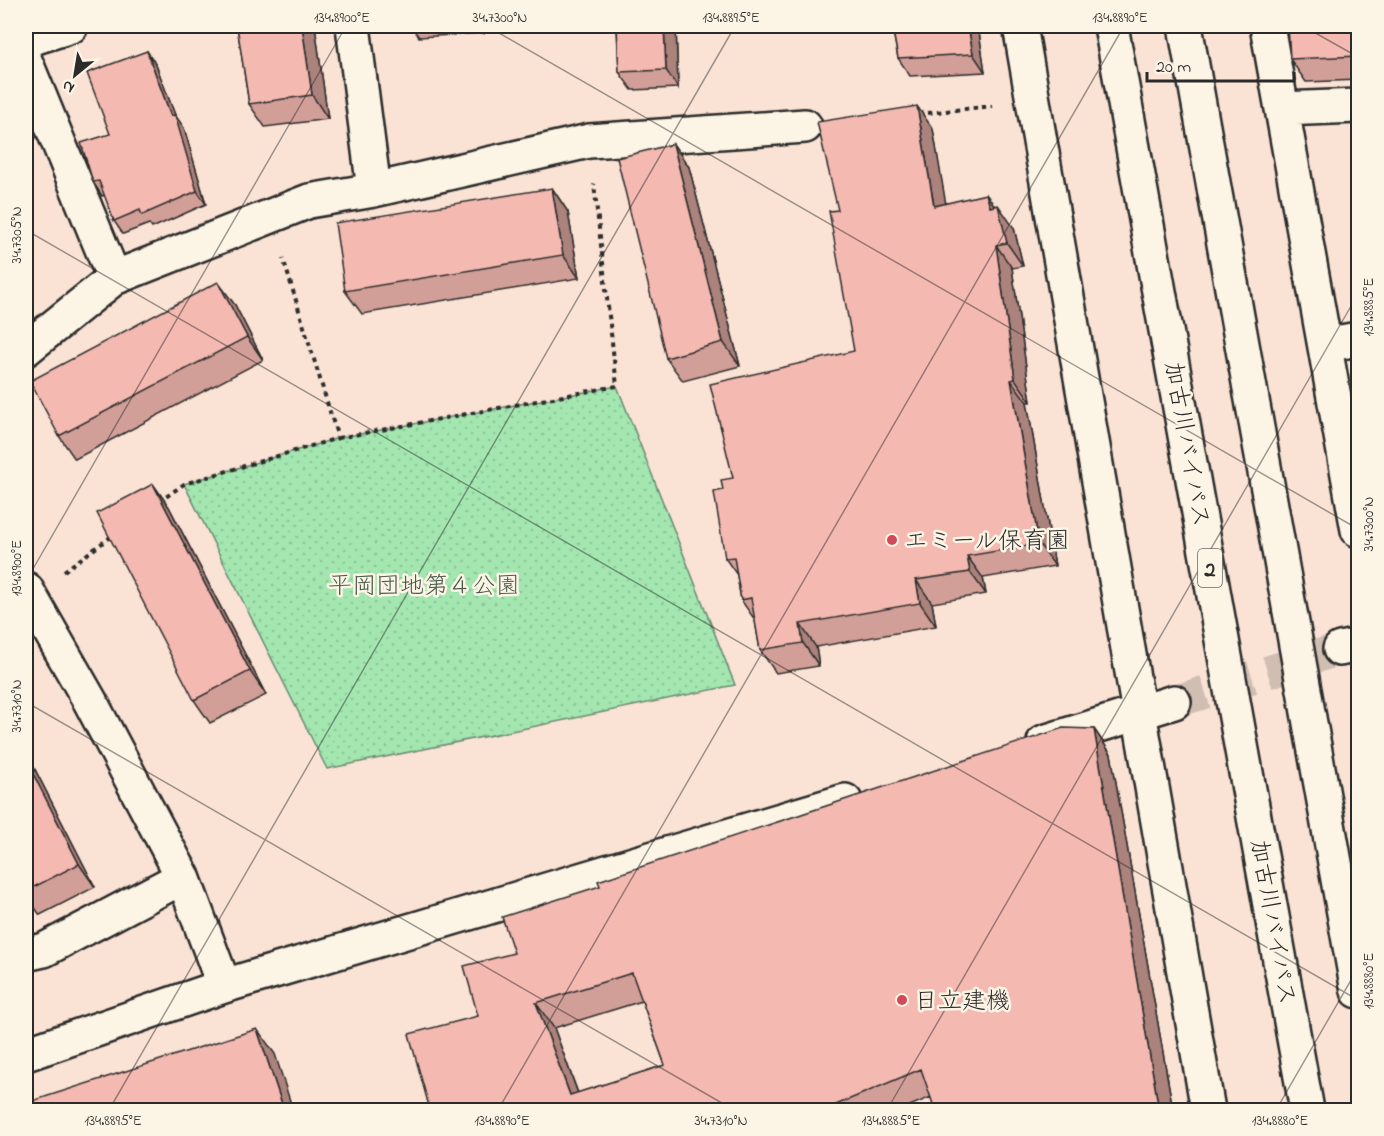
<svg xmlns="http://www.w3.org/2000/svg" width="1384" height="1136" font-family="'Indie Flower','Klee One',sans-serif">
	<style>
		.grass { fill: url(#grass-dots); stroke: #67886e; stroke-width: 1.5 }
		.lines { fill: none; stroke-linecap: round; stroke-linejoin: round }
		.street-tunnel { stroke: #d1beb3; stroke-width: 33; stroke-dasharray: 33 16; stroke-linecap: butt }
		.street-casing { stroke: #2b2b2b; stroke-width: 38 }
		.highway-casing { stroke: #2b2b2b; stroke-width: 38 }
		.path { stroke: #2b2b2b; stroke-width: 4; stroke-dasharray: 4.5 4.5; stroke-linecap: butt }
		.street { stroke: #fcf5e5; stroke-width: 33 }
		.highway { stroke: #fcf5e5; stroke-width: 33 }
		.wall { fill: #d29f98; stroke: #2b2b2b; stroke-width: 1.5; fill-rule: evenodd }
		.shaded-wall { fill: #ab827c; stroke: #2b2b2b; stroke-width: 1.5 }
		.building { fill: #f4b9b1; stroke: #2b2b2b; stroke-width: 1.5; fill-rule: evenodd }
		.ticks { fill: none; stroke: #2b2b2b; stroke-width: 1.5; stroke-opacity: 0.45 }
		.poi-dot { fill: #d1495b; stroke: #fcf5e5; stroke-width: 2 }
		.labels { text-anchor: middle; stroke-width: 5; stroke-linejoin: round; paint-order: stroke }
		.shield { fill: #fcf5e5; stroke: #6a6863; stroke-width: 1.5 }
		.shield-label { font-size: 22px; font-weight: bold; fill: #2b2b2b }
		.street-label { font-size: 24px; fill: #2b2b2b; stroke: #fcf5e5 }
		.poi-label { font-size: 24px; fill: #2b2b2b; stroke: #fcf5e5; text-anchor: start }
		.park-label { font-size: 24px; fill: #495a4c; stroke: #fcf5e5 }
		.neatline { fill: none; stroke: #2b2b2b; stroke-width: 2 }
		.ticks-label { font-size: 15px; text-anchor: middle; fill: #2b2b2b }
	</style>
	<defs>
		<pattern id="grass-dots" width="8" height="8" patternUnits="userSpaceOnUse" patternTransform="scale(1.5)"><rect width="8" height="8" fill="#a3e6b0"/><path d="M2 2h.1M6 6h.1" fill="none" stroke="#8cc598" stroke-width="1.8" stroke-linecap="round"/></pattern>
	</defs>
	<rect width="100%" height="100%" fill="#fae3d5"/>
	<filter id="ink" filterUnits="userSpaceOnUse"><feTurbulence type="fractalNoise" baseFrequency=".0167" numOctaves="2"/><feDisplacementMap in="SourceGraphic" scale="12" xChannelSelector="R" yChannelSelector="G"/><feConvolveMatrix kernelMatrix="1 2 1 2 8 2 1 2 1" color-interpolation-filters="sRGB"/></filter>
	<g filter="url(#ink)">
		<!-- grass -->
		<path class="grass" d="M617 386 735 685 327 769 184 484 338 438Z"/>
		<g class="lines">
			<!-- street-tunnel -->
			<path class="street-tunnel" d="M1174 702 1340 649"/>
			<!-- street casing -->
			<g class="street-casing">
				<path id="street" d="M353 26 374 190
					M1020 26 1208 1110
					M1267 26 1358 530
					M26 40 71 26
					M26 63 114 278
					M1282 109 1358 106
					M1325 345 1358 339
					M26 349 114 278 309 201 374 190 589 141 805 126
					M26 589 90 701 183 877 224 986
					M1340 649 1358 645
					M1044 742 1174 702
					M26 954 44 950 183 877
					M26 1054 224 986 845 801"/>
			</g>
			<!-- highway casing -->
			<g class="highway-casing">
				<path id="highway" d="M1111 26 1307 1110
					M1185 26 1358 991"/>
			</g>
			<!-- path -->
			<path class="path" d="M919 114 992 106
				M338 438 617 386 594 184
				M159 502 184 484 338 438 283 258
				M64 571 112 536"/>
			<!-- street -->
			<use href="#street" class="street"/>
			<!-- highway -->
			<use href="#highway" class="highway"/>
		</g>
		<!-- wall -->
		<path class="wall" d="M237 26H315L328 119 265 127 249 104Z
			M411 26H484V33L419 37Z
			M617 26H676L678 88 632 90 619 72Z
			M838 26H978L985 72 910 76 898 58 893 31Z
			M1359 26V80L1306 82 1290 59Z
			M147 51 156 65 175 115 184 128 206 204 152 228 149 224 123 234 114 221 105 195 102 196 93 182 110 134Z
			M933 129 945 203 995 206 1014 228 1023 266 1012 268 1031 402H1027L1055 566 983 578 986 594 932 603 936 626 816 647 819 666 776 673 760 650 755 620 741 600 737 575 725 558 723 490 854 351Z
			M673 144 689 167 740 366 683 381 666 358Z
			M552 188 568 212 579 278 362 314 345 291Z
			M235 305 263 360 75 459 59 436Z
			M153 484 169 507 266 695 210 723 194 700Z
			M1094 729 1111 754 1173 1110H935L931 1097 900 1110H430L478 1016 514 953 600 886ZM642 1001 665 1065 578 1093 554 1028Z
			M26 752 95 887 40 915 26 895Z"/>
		<!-- shaded-wall -->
		<path class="shaded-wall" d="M302 26H315L328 119 312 95Z
			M479 26H484V33Z
			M664 26H676L678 88 666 70Z
			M968 26H978L985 72 973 54Z
			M147 51 156 65 175 115 184 128 206 204 197 191 171 116Z
			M917 106 933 129 950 228 934 206Z
			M673 144 689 167 740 366 723 342Z
			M552 188 568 212 579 278 563 255Z
			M986 194 1000 213 998 205 1014 228 1023 266 1007 243 990 207Z
			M996 245 1012 268 1031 402 1015 379Z
			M218 282 235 305 263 360 247 337Z
			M1011 380 1027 402 1055 566 1039 544Z
			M153 484 169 507 266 695 250 671Z
			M967 556 983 578 986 594 970 572Z
			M916 580 932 603 936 626 920 603Z
			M800 624 816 647 819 666 803 643Z
			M1094 729 1111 754 1173 1110H1159Z
			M26 752 95 887 79 864 26 760Z
			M536 1003 554 1028 584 1110 570 1095Z
			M257 1029 275 1054 293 1110H284Z"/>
		<!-- building -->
		<path class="building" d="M237 26H302L312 95 249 104Z
			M617 26H664L666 70 619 72Z
			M892 26H968L973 54 898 58Z
			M1288 26H1359V56L1290 59Z
			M147 51 171 116 175 115 197 191 142 215 140 210 114 221 99 181 93 182 81 143 110 134 87 73Z
			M917 106 934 206 986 194 990 207 998 205 1007 243 996 245 1015 379 1011 380 1039 544 967 556 970 572 916 580 920 603 800 624 803 643 760 650 751 598 741 600 734 557 725 558 714 492 723 490 721 480 733 478 710 384 854 351 829 211 838 210 817 122Z
			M673 144 723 342 666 358 617 158Z
			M552 188 563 255 345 291 335 223Z
			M218 282 247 337 59 436 30 381Z
			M153 484 250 671 194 700 97 513Z
			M1063 728 1094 729 1159 1110H935L921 1069 824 1110H430L409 1034 478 1016 464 966 514 953 502 917 600 886 598 881ZM632 973 665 1065 570 1095 536 1003Z
			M26 760 79 864 26 891Z
			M257 1029 284 1110H26V1103Z"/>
	</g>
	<!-- ticks -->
	<path class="ticks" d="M487 26 1358 529M1303 26 1358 57M26 230 1358 1000M26 581 346 26M26 702 734 1110M109 1110 735 26M498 1110 1124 26M887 1110 1358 294M1276 1110 1358 968"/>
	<!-- markers -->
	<g class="poi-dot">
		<circle cx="892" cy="540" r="6"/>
		<circle cx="902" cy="1000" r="6"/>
	</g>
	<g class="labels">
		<!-- shield labels -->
		<rect class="shield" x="1198" y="549" width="24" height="38" rx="4.5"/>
		<g class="shield-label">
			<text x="1210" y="576">2</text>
		</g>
		<!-- street labels -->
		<g class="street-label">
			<text transform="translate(1188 444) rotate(80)" y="8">加古川バイパス</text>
			<text transform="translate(1274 922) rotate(80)" y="8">加古川バイパス</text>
		</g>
		<!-- poi labels -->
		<g class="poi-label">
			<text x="904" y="548">エミール保育園</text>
			<text x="914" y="1008">日立建機</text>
		</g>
		<!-- park labels -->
		<g class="park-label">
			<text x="424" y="593">平岡団地第４公園</text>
		</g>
	</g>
	<!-- margin -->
	<rect width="1384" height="1136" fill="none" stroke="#fcf5e5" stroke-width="66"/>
	<!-- north arrow -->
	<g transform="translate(75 75) rotate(210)" stroke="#fcf5e5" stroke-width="4.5" paint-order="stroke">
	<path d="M0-4.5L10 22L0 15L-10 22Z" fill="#2b2b2b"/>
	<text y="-9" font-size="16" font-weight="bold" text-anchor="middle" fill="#2b2b2b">N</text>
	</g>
	<!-- scale -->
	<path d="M1147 72v9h147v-9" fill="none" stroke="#2b2b2b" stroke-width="3"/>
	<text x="1156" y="72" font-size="18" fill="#2b2b2b" stroke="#fcf5e5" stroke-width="4.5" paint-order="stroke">20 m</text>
	<rect x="33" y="33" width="1318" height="1070" class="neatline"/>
	<g class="ticks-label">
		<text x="342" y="22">134.8900°E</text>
		<text x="500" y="22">34.7300°N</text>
		<text x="731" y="22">134.8895°E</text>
		<text x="1120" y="22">134.8890°E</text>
		<text transform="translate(16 235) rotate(-90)" y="5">34.7305°N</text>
		<text transform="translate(1368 307) rotate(-90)" y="5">134.8885°E</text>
		<text transform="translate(1368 524) rotate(-90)" y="5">34.7300°N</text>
		<text transform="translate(16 568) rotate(-90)" y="5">134.8900°E</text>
		<text transform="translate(16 706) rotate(-90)" y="5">34.7310°N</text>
		<text transform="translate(1368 981) rotate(-90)" y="5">134.8880°E</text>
		<text x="113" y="1125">134.8895°E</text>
		<text x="502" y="1125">134.8890°E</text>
		<text x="721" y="1125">34.7310°N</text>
		<text x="891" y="1125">134.8885°E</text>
		<text x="1280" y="1125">134.8880°E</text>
	</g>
</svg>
